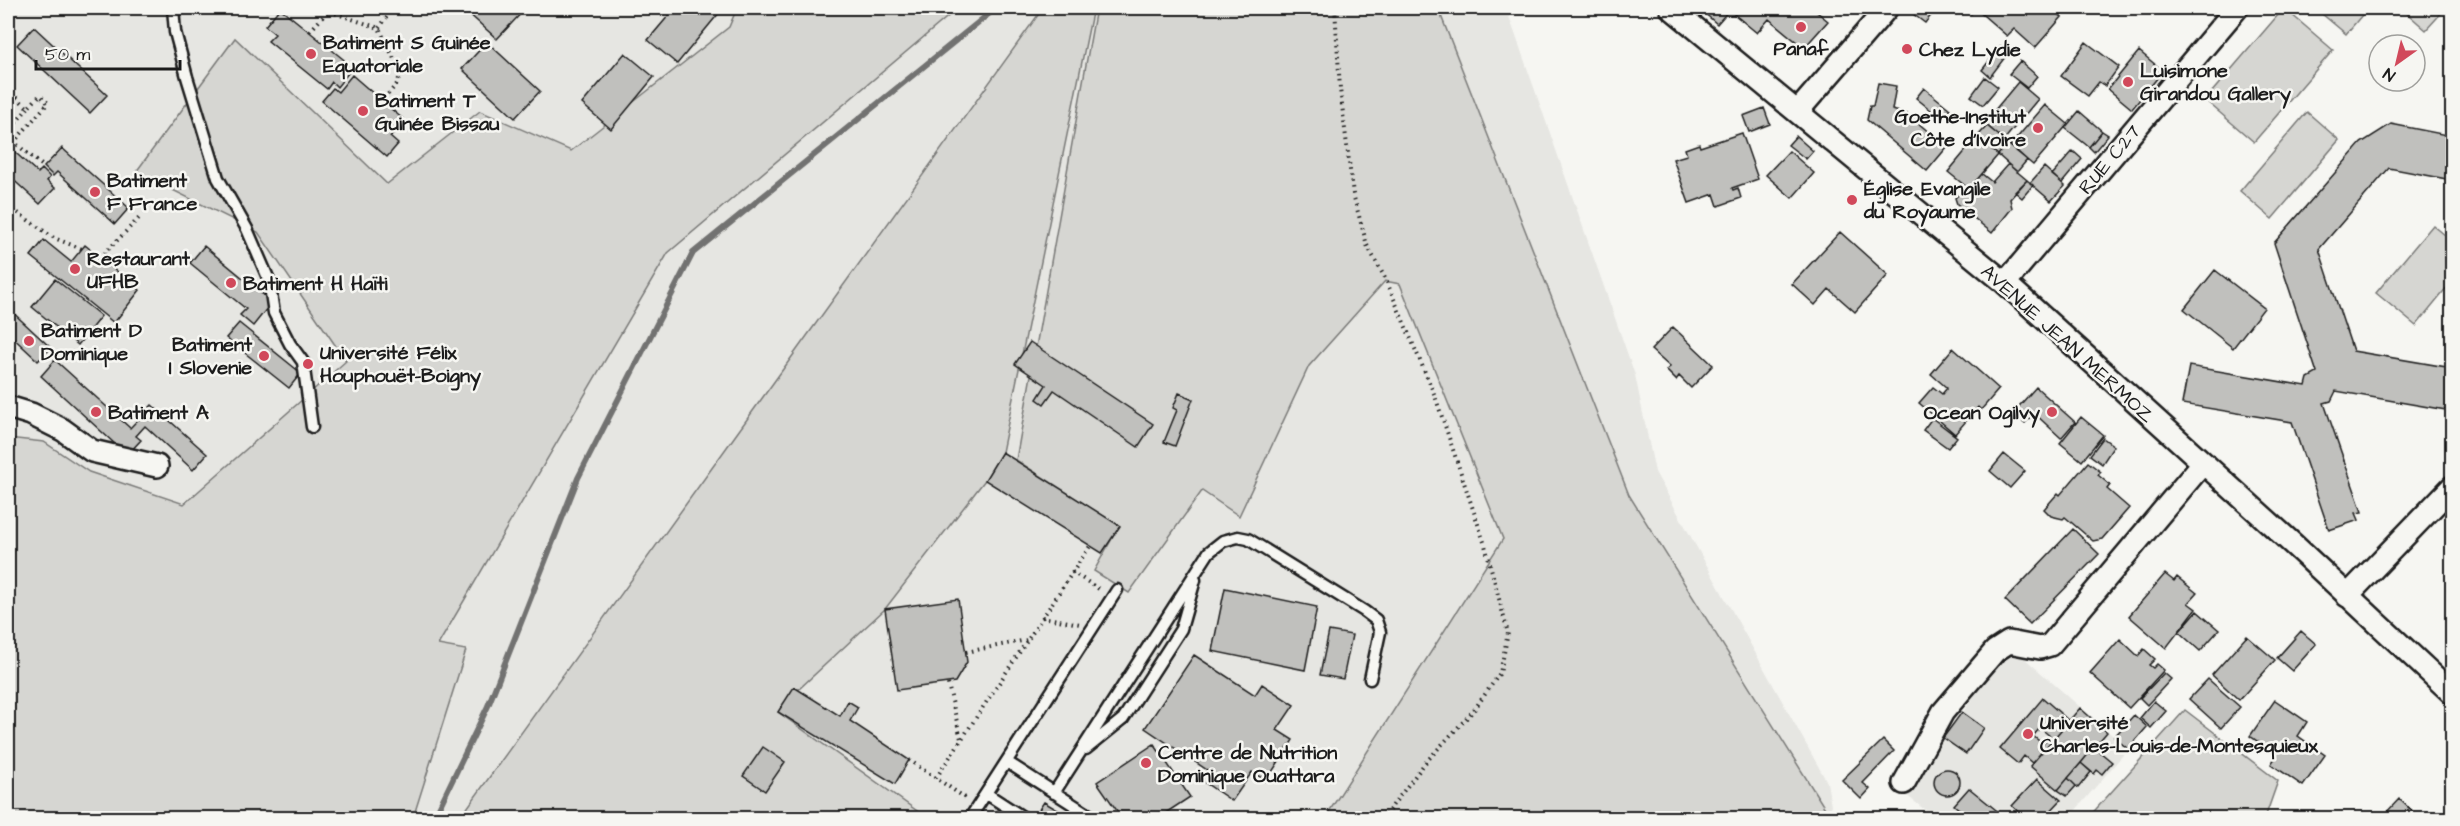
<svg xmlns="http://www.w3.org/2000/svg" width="2460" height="826" font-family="'Architects Daughter',sans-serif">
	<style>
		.built { fill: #e6e6e2 }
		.green { fill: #d6d6d2; stroke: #797977; stroke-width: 1.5 }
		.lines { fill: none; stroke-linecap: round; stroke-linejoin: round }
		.stream { stroke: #727271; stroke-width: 6 }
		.building { fill: #c0c0bd; stroke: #1c1c1c; stroke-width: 1.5; fill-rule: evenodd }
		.service-casing { stroke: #1c1c1c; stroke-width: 15 }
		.minor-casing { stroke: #1c1c1c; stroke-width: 26 }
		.path { stroke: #1c1c1c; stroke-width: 4; stroke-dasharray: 1.5 4.5; stroke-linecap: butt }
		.service { stroke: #f6f6f2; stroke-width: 10 }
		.minor { stroke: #f6f6f2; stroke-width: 21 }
		.poi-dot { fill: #d1495b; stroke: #f6f6f2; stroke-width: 2 }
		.labels { text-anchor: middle; stroke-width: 5; stroke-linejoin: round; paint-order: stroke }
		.poi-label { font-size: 20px; font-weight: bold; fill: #1c1c1c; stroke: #f6f6f2; text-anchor: start }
		.street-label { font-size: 20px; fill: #1c1c1c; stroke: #f6f6f2 }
	</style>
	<rect width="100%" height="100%" fill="#f6f6f2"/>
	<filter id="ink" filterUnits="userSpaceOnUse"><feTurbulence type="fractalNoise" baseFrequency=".0167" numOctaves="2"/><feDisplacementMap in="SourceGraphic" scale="12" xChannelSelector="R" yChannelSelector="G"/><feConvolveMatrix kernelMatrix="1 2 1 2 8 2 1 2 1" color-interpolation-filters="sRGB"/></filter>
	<g filter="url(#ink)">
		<!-- built -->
		<path class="built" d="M8 8H1506L1635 375 1655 472 1827 782 1833 818H8Z
			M2015 650 2128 749 2069 818H1935L1905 794 1989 675Z"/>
		<!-- green -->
		<path class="green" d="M737 8H958L668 253 438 645 466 650 413 818H8V438L44 442 89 472 184 504 346 361 258 232 136 172 235 38 387 184 480 111 571 151 729 27Z
			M1043 8H1093L1002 452 985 480 885 609 784 703 778 712 927 818H460Z
			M1096 8H1438L1629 495 1831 818H1325L1503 539 1400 284 1385 281 1309 366 1239 516 1202 491 1129 593 1094 571 1119 526 1016 460Z
			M2284 8 2333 50 2254 142 2205 100Z
			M2315 8H2368L2346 34Z
			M2401 8H2446L2426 30Z
			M2307 112 2339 140 2272 219 2240 191Z
			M2433 225 2452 241V282L2416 326 2376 293Z
			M2185 710 2278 781 2265 818H2088Z"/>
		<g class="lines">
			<!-- stream -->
			<path class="stream" d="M434 818 488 706 578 478 693 253 996 8"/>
		</g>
		<!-- building -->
		<path class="building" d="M280 8 353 67 337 87 332 82 327 89 268 41 275 34 265 26Z
			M471 8H526L497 39 467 12Z
			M675 8H713L719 13 677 64 648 40Z
			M1705 8H1731L1717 24 1702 11Z
			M1731 8H1812L1828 21 1804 48 1769 19 1757 33 1729 10Z
			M1912 8H1937L1925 23 1909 11Z
			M1964 8H2051L2062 17 2035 48 2014 29 2007 36 1976 9 1971 14Z
			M34 27 107 95 90 113 17 45Z
			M487 42 540 91 515 118 462 69Z
			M2086 42 2119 67 2105 86 2099 82 2088 96 2061 76Z
			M2001 46 2009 52 1990 77 1982 70Z
			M2139 51 2163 71 2132 109 2108 89Z
			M625 53 654 77 611 129 582 104Z
			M2020 61 2037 76 2027 88 2009 74Z
			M352 75 404 120 390 137 398 144 387 157 322 101 333 88 338 92Z
			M1985 77 1998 87 1983 105 1971 96Z
			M2018 82 2038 99 2004 140 1984 123Z
			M1878 83 1896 86 1892 110 1907 114 1947 147 1927 171 1867 120 1870 106H1873Z
			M1924 88 1950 109 1942 119 1916 98Z
			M2045 105 2068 124 2033 165 2010 146Z
			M1764 108 1770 124 1749 132 1743 116Z
			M2079 111 2102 131 2089 147 2065 128Z
			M2391 124 2452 136V180L2389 168 2319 249 2353 351 2452 368V411L2336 391 2331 401 2324 403 2362 512 2356 513 2359 520 2329 530 2292 422 2182 404 2189 366 2306 386 2308 378 2317 373 2274 243 2361 143Z
			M1987 126 2008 143 1998 155 1977 137Z
			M2102 131 2108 135 2094 152 2089 147Z
			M1742 133 1758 179 1732 188 1733 190 1738 188 1741 198 1718 206 1714 194 1689 203 1673 159 1687 155 1685 149 1699 144 1700 147Z
			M1796 136 1813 151 1806 159 1788 145Z
			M1977 137 1998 155 1969 189 1948 172Z
			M2008 143 2027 160 2017 172 1998 155Z
			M8 146 38 173 42 169 50 177 47 181 55 188 40 204 8 175Z
			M62 148 129 208 115 224 57 172 53 176 44 167Z
			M1789 151 1814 173 1792 198 1766 175Z
			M2073 151 2082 159 2062 183 2052 175Z
			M2008 164 2027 180 2010 199 2012 208 1992 233 1957 204 1955 198 1962 191 1969 189 1982 174 1992 182Z
			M2044 167 2065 186 2051 201 2030 183Z
			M2027 180 2033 185 2022 198 2015 192Z
			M1840 232 1888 275 1855 312 1829 289 1815 305 1792 284Z
			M44 240 71 262 85 245 140 290 114 323 31 256Z
			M204 246 272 302 253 326 240 315 246 309 190 263Z
			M2215 270 2264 308 2233 348 2184 309Z
			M55 279 101 316 78 345 32 307Z
			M8 308 51 348 38 361 8 333Z
			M239 323 301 373 289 388 226 338Z
			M1673 327 1713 365 1691 388 1679 376 1676 380 1666 370 1670 367 1651 350Z
			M1030 342 1153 424 1138 447 1054 390 1044 404 1037 399 1046 385 1015 364Z
			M1953 348 1999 389 1981 410 1978 407 1955 434 1919 403 1933 387 1942 394 1947 388 1931 374Z
			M55 360 130 428 152 405 207 454 193 470 145 426 136 436 141 440 127 455 41 376Z
			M2036 387 2075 422 2061 438 2034 413 2025 423 2013 413Z
			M1179 393 1193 399 1175 446 1164 442 1177 410 1173 408Z
			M2081 417 2103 435 2082 461 2060 443Z
			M1932 418 1957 437 1948 448 1923 430Z
			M2103 438 2114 446 2102 464 2090 455Z
			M1002 452 1120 526 1102 553 985 480Z
			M2004 454 2025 471 2010 488 1990 471Z
			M2088 462 2101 472 2098 475 2110 485 2107 489 2129 508 2102 539 2093 541 2065 517 2063 519 2051 516 2044 509 2058 493 2060 495Z
			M2073 529 2099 554 2030 624 2005 600Z
			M2165 574 2174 581 2177 577 2197 593 2188 603 2196 609 2166 648 2129 616Z
			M1225 588 1317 607 1305 670 1212 651Z
			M958 599 967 662 955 682 897 690 885 609Z
			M2197 611 2219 630 2200 651 2179 632Z
			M1329 631 1352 635 1343 679 1320 675Z
			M2301 631 2316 644 2292 671 2277 658Z
			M2247 636 2275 660 2239 700 2212 675Z
			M2120 639 2138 656 2144 649 2155 659 2149 665 2153 668 2157 664 2164 670 2129 708 2090 673Z
			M1194 655 1255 695 1262 684 1294 705 1277 730 1293 740 1266 781 1252 772 1232 801 1201 780 1207 770 1145 728Z
			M2164 673 2171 679 2147 705 2140 698Z
			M2208 679 2240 707 2221 728 2189 699Z
			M794 687 840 716 848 701 858 707 850 721 909 760 895 784 778 712Z
			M2043 698 2069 721 2032 763 2024 756 2018 764 2000 749ZM2040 728 2050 736 2043 744 2033 736Z
			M2275 700 2307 722 2298 736 2325 755 2303 786 2271 764 2277 755 2250 736Z
			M2154 701 2166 711 2151 728 2140 718Z
			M2080 708 2107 732 2058 790 2030 766Z
			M1962 712 1984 728 1966 754 1943 738Z
			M2134 715 2147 727 2128 749 2114 737Z
			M1883 740 1894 751 1863 783 1870 789 1861 799 1842 780Z
			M1154 744 1190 797 1158 818H1122L1097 782Z
			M763 747 785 762 765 791 743 776Z
			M2094 747 2112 762 2102 774 2097 770 2094 774 2081 763Z
			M2081 763 2091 772 2078 788 2068 778Z
			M1934 782a13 13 0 1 1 26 0a13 13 0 1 1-26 0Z
			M2068 778 2076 786 2067 796 2058 790Z
			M2037 779 2061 800 2044 818H2026L2012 806Z
			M1969 788 2001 814 1997 818H1970L1954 805Z
			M2399 799 2420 818H2386L2383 816Z
			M1044 802 1061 812 1057 818 1034 817Z"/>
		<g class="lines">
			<!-- service casing -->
			<g class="service-casing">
				<path id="service" d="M173 8 175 32 187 77 218 178 247 229 269 280 274 313 290 344 303 362 312 427
					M1086 749 1123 719 1181 629 1195 580
					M1007 762 1094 818
					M1054 793 1209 552 1223 541 1238 537 1248 539 1364 611 1376 620 1380 632 1370 679
					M987 794 1024 818
					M970 818 1117 590"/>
			</g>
			<!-- minor casing -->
			<g class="minor-casing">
				<path id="minor" d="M1671 8 2005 283 2294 545 2452 693
					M1798 111 1887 8
					M2005 283 2237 8
					M8 407 31 414 63 430 92 451 157 466
					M2347 596 2452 487
					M1904 783 1943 712 1995 651 2009 642 2040 648 2050 645 2203 463"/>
			</g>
			<!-- path -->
			<path class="path" d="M325 8 328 11 379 28 401 73 397 84 382 101
				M1335 8 1340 89 1353 194 1367 245 1386 280 1435 396 1485 545 1508 633 1500 673 1474 710 1425 763 1383 818
				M379 28 390 13
				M310 31 328 11
				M8 89 28 108 40 95 48 103 14 142
				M8 132 28 108
				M8 137 44 167
				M8 206 54 238 82 249
				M100 258 141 216
				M1072 572 1102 591
				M1042 617 1080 624
				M966 652 1027 640
				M948 684 961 739
				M909 760 967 799
				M936 778 1090 546"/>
			<!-- service -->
			<use href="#service" class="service"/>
			<!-- minor -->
			<use href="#minor" class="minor"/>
		</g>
	</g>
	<!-- markers -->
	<g class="poi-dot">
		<circle cx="1801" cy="27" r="6"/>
		<circle cx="1907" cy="49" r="6"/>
		<circle cx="311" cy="54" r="6"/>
		<circle cx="2128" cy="82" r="6"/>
		<circle cx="363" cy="111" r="6"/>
		<circle cx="2038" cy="128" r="6"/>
		<circle cx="95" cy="192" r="6"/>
		<circle cx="1852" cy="200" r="6"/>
		<circle cx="75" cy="269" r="6"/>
		<circle cx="231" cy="283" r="6"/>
		<circle cx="29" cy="341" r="6"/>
		<circle cx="264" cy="356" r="6"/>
		<circle cx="308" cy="364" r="6"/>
		<circle cx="96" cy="412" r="6"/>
		<circle cx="2052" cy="412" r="6"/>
		<circle cx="2028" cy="734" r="6"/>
		<circle cx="1146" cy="763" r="6"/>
	</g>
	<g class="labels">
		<!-- poi labels -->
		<g class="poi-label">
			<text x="323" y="49">Batiment S Guinée<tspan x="323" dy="23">Equatoriale</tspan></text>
			<text x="1801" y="55" text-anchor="middle">Panaf</text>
			<text x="1919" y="56">Chez Lydie</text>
			<text x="2140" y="77">Luisimone<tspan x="2140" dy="23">Girandou Gallery</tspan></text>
			<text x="375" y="107">Batiment T<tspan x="375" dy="23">Guinée Bissau</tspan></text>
			<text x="2026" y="123" text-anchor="end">Goethe-Institut<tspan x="2026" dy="23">Côte d’Ivoire</tspan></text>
			<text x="107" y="187">Batiment<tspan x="107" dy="23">F France</tspan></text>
			<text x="1864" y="195">Église Evangile<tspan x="1864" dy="23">du Royaume</tspan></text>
			<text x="87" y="265">Restaurant<tspan x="87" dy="23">UFHB</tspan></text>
			<text x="243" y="290">Batiment H Haïti</text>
			<text x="41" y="337">Batiment D<tspan x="41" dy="23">Dominique</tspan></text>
			<text x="252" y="351" text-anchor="end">Batiment<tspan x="252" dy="23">I Slovenie</tspan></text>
			<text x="320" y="359">Université Félix<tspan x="320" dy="23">Houphouët-Boigny</tspan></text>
			<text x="108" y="419">Batiment A</text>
			<text x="2040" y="419" text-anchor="end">Ocean Ogilvy</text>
			<text x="2040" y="729">Université<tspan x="2040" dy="23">Charles-Louis-de-Montesquieux</tspan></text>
			<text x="1158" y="759">Centre de Nutrition<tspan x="1158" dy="23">Dominique Ouattara</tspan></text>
		</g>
		<!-- street labels -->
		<g class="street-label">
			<text transform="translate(2109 159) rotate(-50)" y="7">RUE C27</text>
			<text transform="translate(2068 343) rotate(42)" y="7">AVENUE JEAN MERMOZ</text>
		</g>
	</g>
	<!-- margin -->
	<rect width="2460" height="826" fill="none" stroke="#f6f6f2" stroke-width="30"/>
	<rect x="15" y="15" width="2430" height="796" fill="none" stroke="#1c1c1c" stroke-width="2" filter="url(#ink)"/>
	<!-- north arrow -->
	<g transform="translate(2397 63) rotate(214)"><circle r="28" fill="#f6f6f2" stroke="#9f9f9c" stroke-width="1.5"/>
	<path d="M0-4.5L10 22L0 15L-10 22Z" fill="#d1495b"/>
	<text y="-9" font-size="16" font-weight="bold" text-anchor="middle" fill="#1c1c1c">N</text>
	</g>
	<!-- scale -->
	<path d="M36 60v9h144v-9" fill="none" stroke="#1c1c1c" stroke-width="3"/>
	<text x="45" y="60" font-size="18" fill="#1c1c1c" stroke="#f6f6f2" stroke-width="4.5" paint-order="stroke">50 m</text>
</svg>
